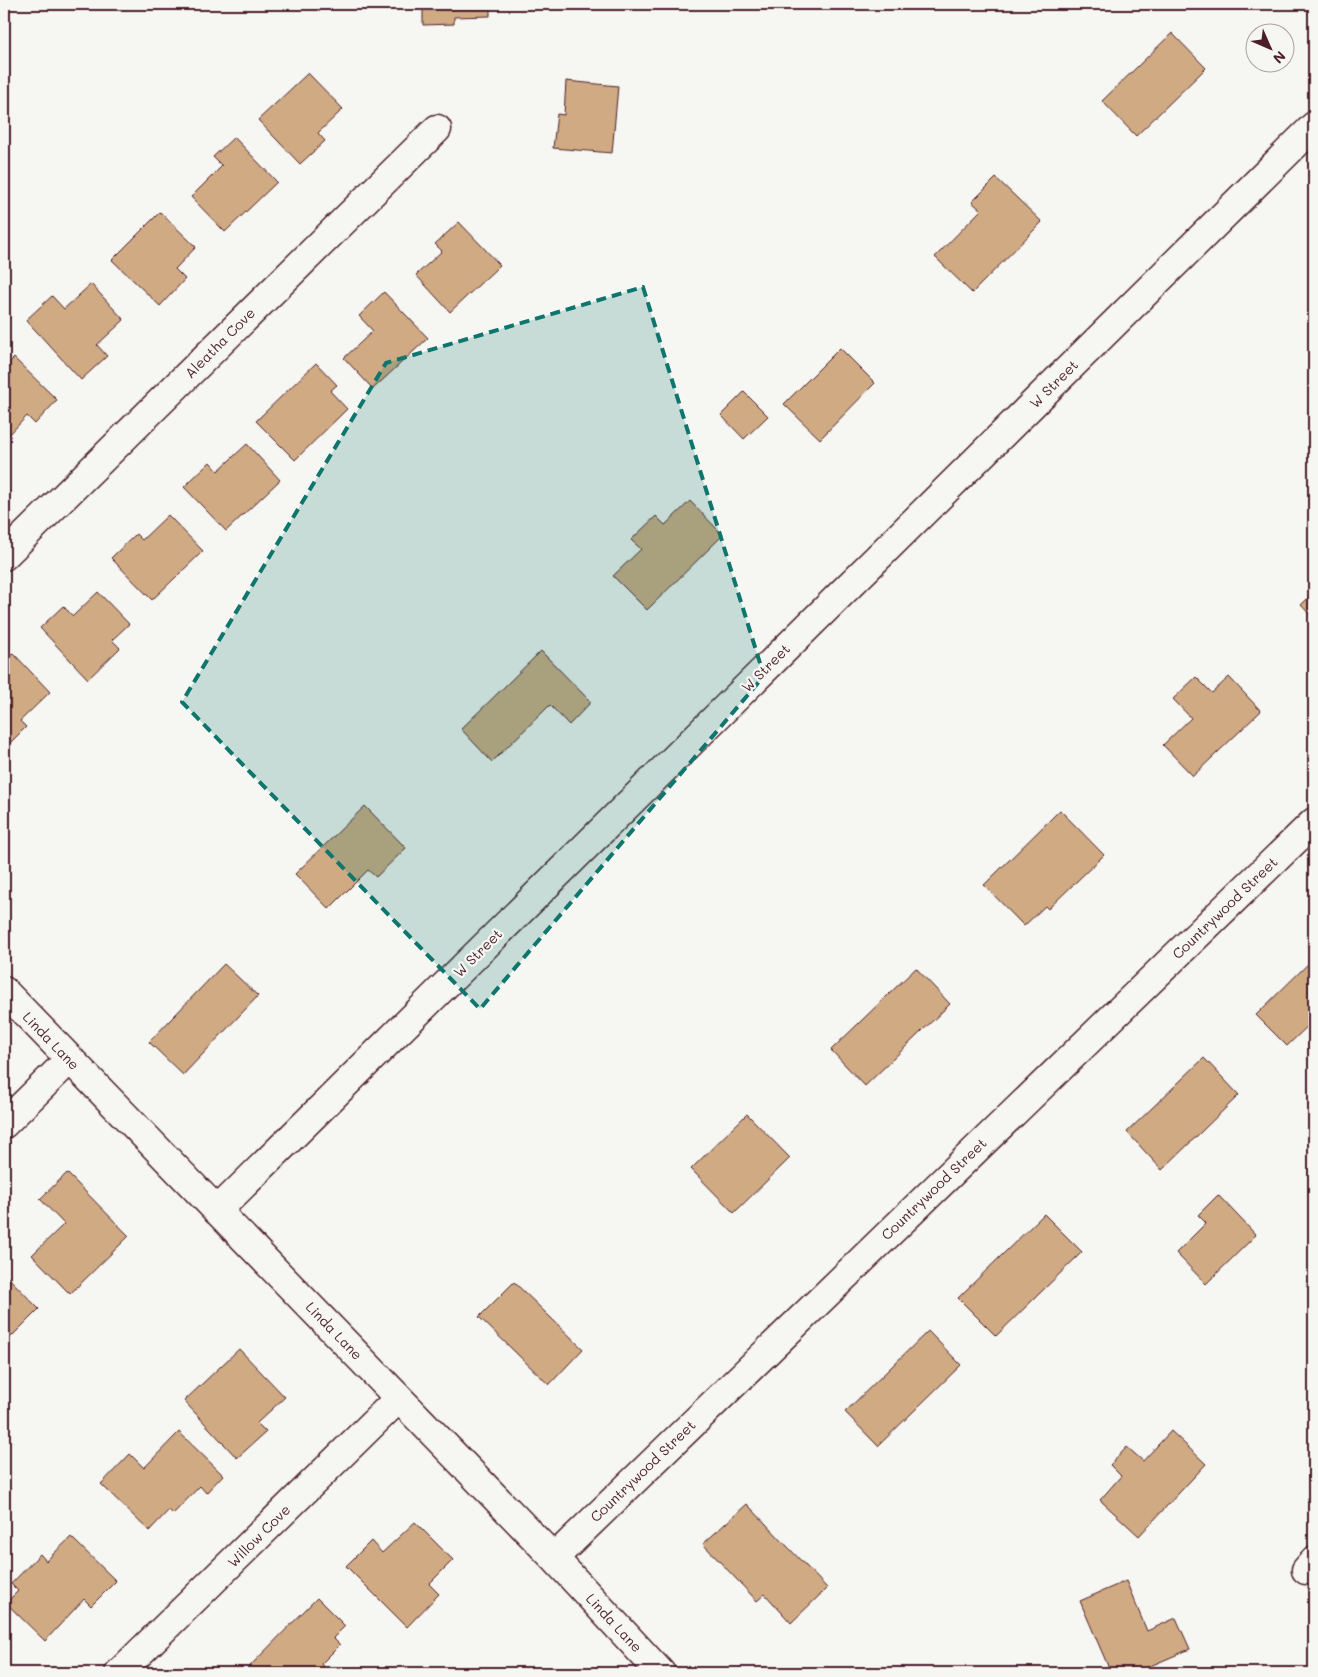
<svg xmlns="http://www.w3.org/2000/svg" width="1318" height="1677" font-family="Mali,sans-serif">
	<style>
		.building { fill: #d0aa82; stroke: #4a1f2b }
		.lines { fill: none; stroke-linecap: round; stroke-linejoin: round }
		.minor-casing { stroke: #4a1f2b; stroke-width: 31 }
		.minor { stroke: #f6f6f2; stroke-width: 28 }
		.marked { fill: #0f766e; fill-opacity: 0.2; stroke: #0f766e; stroke-width: 4; stroke-dasharray: 10 6; stroke-linejoin: round }
		.labels { text-anchor: middle; stroke-width: 4.5; stroke-linejoin: round; paint-order: stroke }
		.street-label { font-size: 14px; fill: #4a1f2b; stroke: #f6f6f2 }
	</style>
	<rect width="100%" height="100%" fill="#f6f6f2"/>
	<filter id="ink" filterUnits="userSpaceOnUse"><feTurbulence type="fractalNoise" baseFrequency=".02" numOctaves="2"/><feDisplacementMap in="SourceGraphic" scale="10" xChannelSelector="R" yChannelSelector="G"/><feConvolveMatrix kernelMatrix="1 2 1 2 8 2 1 2 1" color-interpolation-filters="sRGB"/></filter>
	<g filter="url(#ink)">
		<!-- building -->
		<path class="building" d="M423 4H490V16L454 17V24L423 25Z
			M1172 33 1206 68 1136 136 1102 101Z
			M308 73 343 109 318 133 325 141 300 164 258 120Z
			M566 81 618 86 612 153 553 148 557 114 564 115Z
			M234 137 277 182 225 232 191 197 222 166 213 157Z
			M996 178 1042 222 972 293 935 257 981 210 972 202Z
			M160 212 196 247 175 269 185 279 160 306 112 260Z
			M459 222 500 265 450 312 416 275 442 251 435 244Z
			M91 284 124 320 97 345 107 356 81 380 26 320 52 296 64 309Z
			M384 292 428 338 373 389 344 358 373 331 359 316Z
			M840 348 875 383 820 439 784 404Z
			M14 358 57 400 35 424 27 416 4 440V368Z
			M316 363 337 385 330 391 347 409 295 460 256 421Z
			M744 392 768 416 744 439 721 415Z
			M247 444 280 480 226 531 184 487 210 462 218 471Z
			M690 501 723 535 647 610 613 576 641 549 631 540 656 516 665 525Z
			M168 515 203 551 152 600 111 558 136 534 142 540Z
			M98 592 129 624 112 640 120 648 88 679 40 628 63 606 73 616Z
			M1314 592V619L1301 605Z
			M541 651 591 702 569 725 550 705 492 762 461 729Z
			M13 653 50 692 20 721 26 727 7 746 4 743V661Z
			M1196 677 1212 693 1229 677 1261 711 1193 776 1163 745 1191 718 1173 699Z
			M365 806 406 848 376 877 368 870 329 909 295 874Z
			M1060 810 1104 855 1048 909 1045 906 1024 926 984 885Z
			M1314 958V1020L1287 1046 1256 1015Z
			M224 964 258 996 183 1075 149 1042Z
			M916 968 950 1004 865 1086 831 1050Z
			M1204 1058 1239 1095 1162 1170 1127 1132Z
			M747 1114 790 1158 734 1213 691 1169Z
			M67 1173 129 1236 70 1294 32 1255 64 1224 40 1199Z
			M1218 1195 1256 1235 1206 1284 1176 1253 1206 1223 1198 1215Z
			M1044 1214 1082 1252 996 1336 958 1298Z
			M4 1273 39 1309 4 1344Z
			M514 1282 583 1349 549 1385 479 1317Z
			M928 1331 961 1365 878 1446 845 1412Z
			M239 1349 285 1397 257 1423 266 1432 237 1458 184 1401Z
			M1171 1431 1206 1464 1139 1536 1100 1500 1121 1476 1110 1465 1127 1447 1143 1461Z
			M179 1432 223 1475 206 1493 200 1486 173 1514 169 1510 149 1531 101 1484 130 1454 144 1468Z
			M747 1504 827 1588 791 1623 765 1594 757 1601 703 1544Z
			M415 1522 453 1560 429 1584 439 1594 407 1627 346 1566 371 1541 382 1553Z
			M71 1537 116 1581 91 1606 84 1599 45 1641 6 1603 18 1591 11 1584 40 1554 46 1561Z
			M1126 1581 1147 1631 1176 1618 1190 1649 1134 1673H1111L1080 1601Z
			M317 1598 345 1626 333 1638 340 1645 321 1664 329 1673H257L250 1666Z"/>
		<g class="lines">
			<!-- minor casing -->
			<g class="minor-casing">
				<path id="minor" d="M4 556 437 129
					M4 991 554 1558 661 1673
					M4 1124 69 1060
					M217 1211 1314 126
					M554 1558 1314 822
					M1306 1570 1314 1561
					M119 1673 399 1398"/>
			</g>
			<!-- minor -->
			<use href="#minor" class="minor"/>
		</g>
	</g>
	<!-- marked area -->
	<path class="marked" d="M643 287 764 676 480 1009 182 702 386 363Z"/>
	<g class="labels">
		<!-- street labels -->
		<g class="street-label">
			<text transform="translate(220 343) rotate(-45)" y="5">Aleatha Cove</text>
			<text transform="translate(1054 384) rotate(-45)" y="5">W Street</text>
			<text transform="translate(766 668) rotate(-45)" y="5">W Street</text>
			<text transform="translate(1225 908) rotate(-44)" y="5">Countrywood Street</text>
			<text transform="translate(478 953) rotate(-45)" y="5">W Street</text>
			<text transform="translate(51 1041) rotate(46)" y="5">Linda Lane</text>
			<text transform="translate(934 1189) rotate(-44)" y="5">Countrywood Street</text>
			<text transform="translate(334 1331) rotate(46)" y="5">Linda Lane</text>
			<text transform="translate(643 1471) rotate(-44)" y="5">Countrywood Street</text>
			<text transform="translate(259 1536) rotate(-45)" y="5">Willow Cove</text>
			<text transform="translate(614 1623) rotate(47)" y="5">Linda Lane</text>
		</g>
	</g>
	<!-- margin -->
	<rect width="1318" height="1677" fill="none" stroke="#f6f6f2" stroke-width="20"/>
	<rect x="10" y="10" width="1298" height="1657" fill="none" stroke="#4a1f2b" stroke-width="2" filter="url(#ink)"/>
	<!-- north arrow -->
	<g transform="translate(1270 48) rotate(135)"><circle r="24" fill="#f6f6f2" stroke="#b1a0a2"/>
	<path d="M0-4L9 19L0 12L-9 19Z" fill="#4a1f2b"/>
	<text y="-8" font-size="14" font-weight="bold" text-anchor="middle" fill="#4a1f2b">N</text>
	</g>
</svg>
